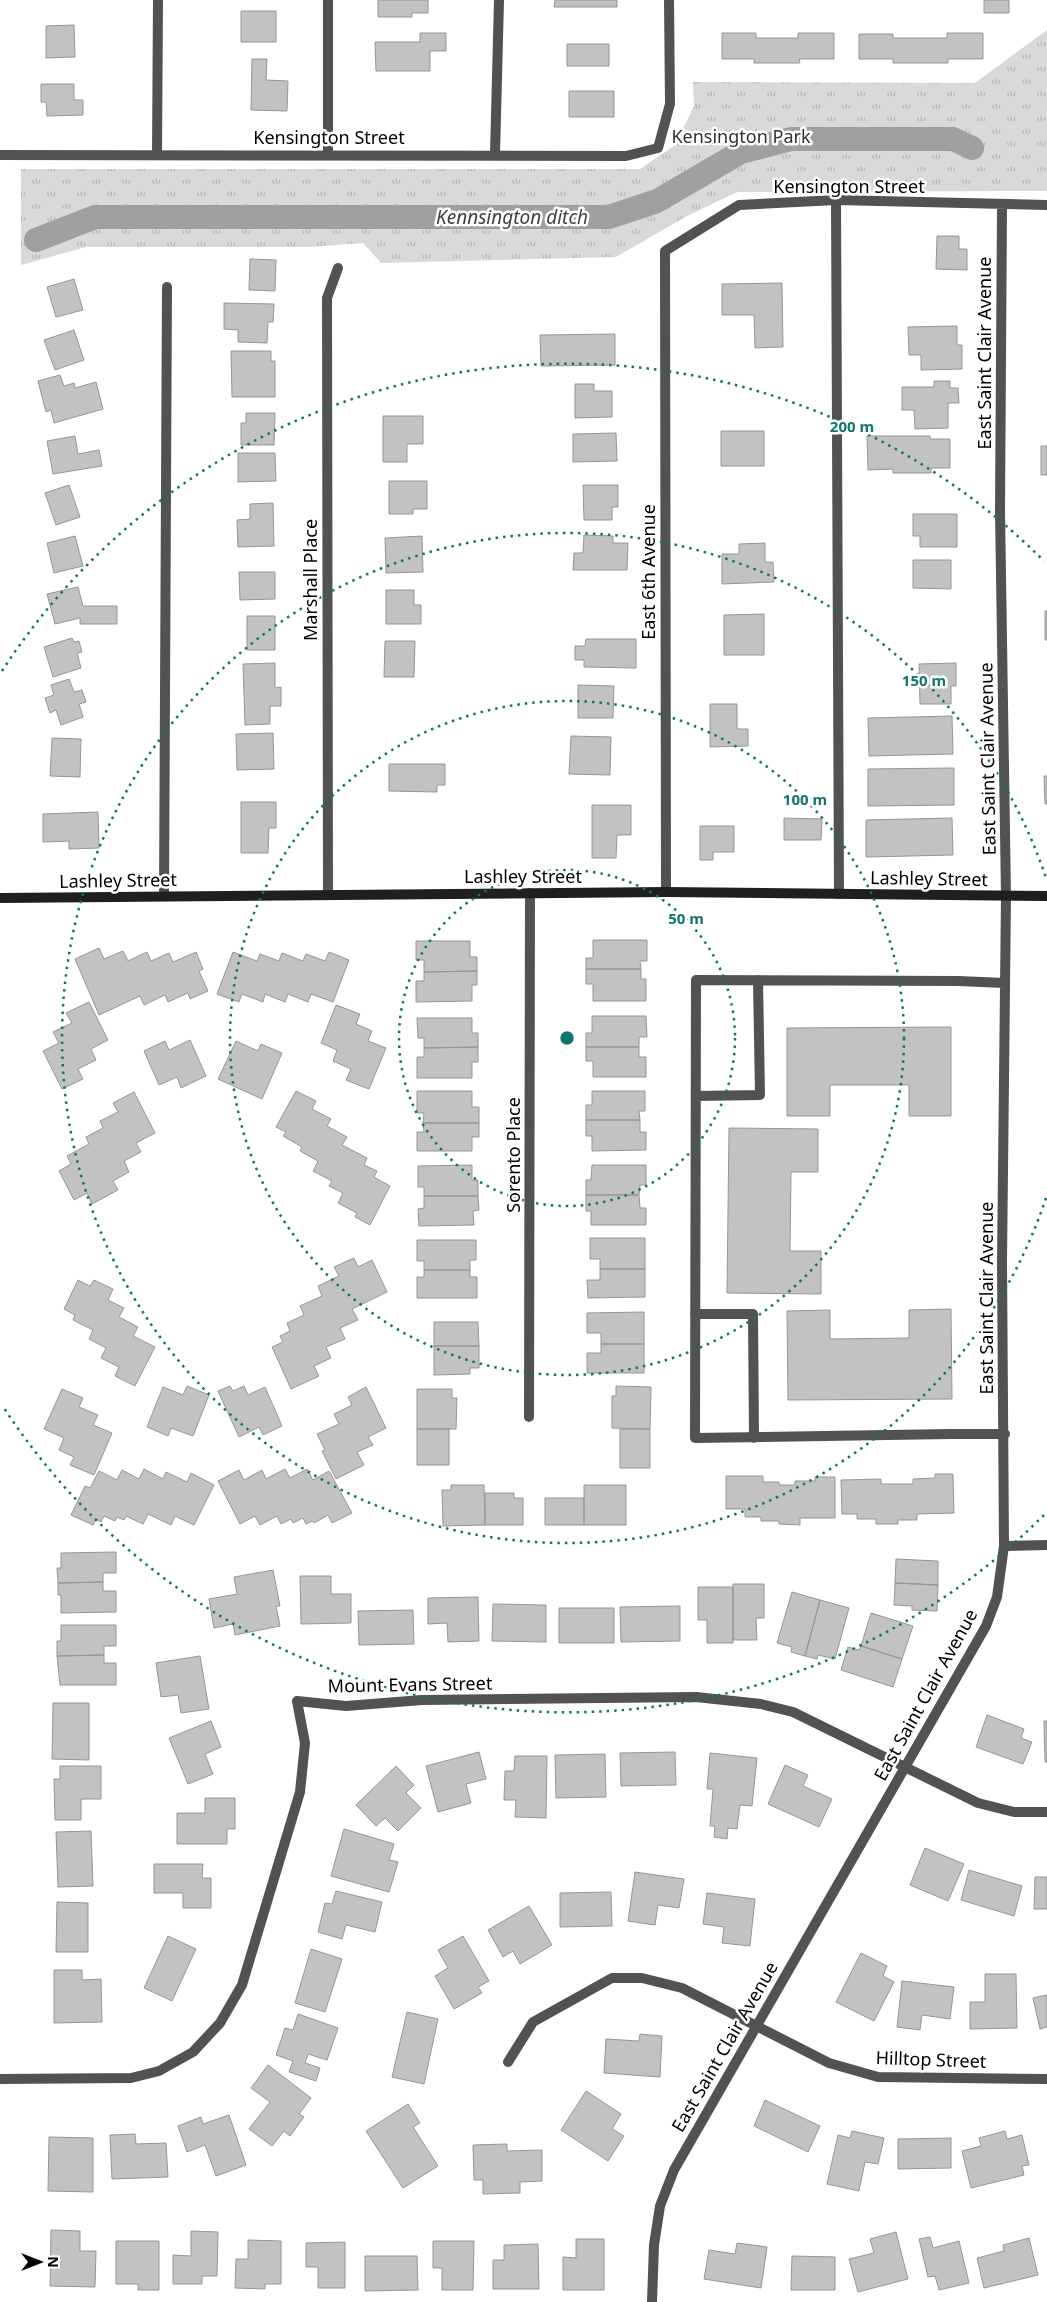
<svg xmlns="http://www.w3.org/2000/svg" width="1047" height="2302" font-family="'Noto Sans',sans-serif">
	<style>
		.grass { fill: url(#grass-tufts) }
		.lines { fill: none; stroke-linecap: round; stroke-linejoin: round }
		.canal { stroke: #a0a0a0; stroke-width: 24 }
		.building { fill: #c2c2c2; stroke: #969696 }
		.service { stroke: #525252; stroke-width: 10 }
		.minor { stroke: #525252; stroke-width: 10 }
		.secondary { stroke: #1f1f1f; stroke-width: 10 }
		.ring { fill: none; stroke: #0f766e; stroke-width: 2.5; stroke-dasharray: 2.5 5 }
		.labels { text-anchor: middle; stroke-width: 5; stroke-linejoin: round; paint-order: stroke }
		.park-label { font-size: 18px; fill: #303030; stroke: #fff }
		.street-label { font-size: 18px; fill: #000; stroke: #fff }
		.water-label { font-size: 19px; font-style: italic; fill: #414141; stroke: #fff }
		.centre { fill: #0f766e; stroke: #fff; stroke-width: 2.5 }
		.ring-label { font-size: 15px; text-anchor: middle; font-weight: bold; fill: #0f766e; stroke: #fff; stroke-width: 5; stroke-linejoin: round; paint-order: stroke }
	</style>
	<defs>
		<pattern id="grass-tufts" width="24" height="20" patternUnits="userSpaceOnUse" patternTransform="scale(1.25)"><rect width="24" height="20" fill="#d9d9d9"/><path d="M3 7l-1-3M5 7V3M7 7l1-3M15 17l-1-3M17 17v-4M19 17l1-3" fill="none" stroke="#b8b8b8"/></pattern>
	</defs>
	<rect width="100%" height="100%" fill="#fff"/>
	<!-- grass -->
	<path class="grass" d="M1047 30V191L737 192 687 216 616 257 381 263 363 243 310 247H86L21 265V169H640L675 145 694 106 693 82 975 83Z"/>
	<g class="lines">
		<!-- canal -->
		<path class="canal" d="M36 240 95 217H609L657 201 741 152 791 139H953L972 148"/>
	</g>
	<!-- building -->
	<path class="building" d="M378 0H428V13H412V17H378Z
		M555 0H617V7H554Z
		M984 0H1009V13H984Z
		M241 11H276V42H241Z
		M74 25 75 57 46 58V26Z
		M420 33H446V51H430V71H376L375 42H420Z
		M722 33H756V38H798V33H834V59H799L800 63H754V59H722Z
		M947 33H983V59H948V63H893V59H859V34H893V38H947Z
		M567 44H609V66H567Z
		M252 59H267L266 80 288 81 287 111 251 110Z
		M41 84H74V100H83V115L47 116 46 102H41Z
		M569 91H614V117H569Z
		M937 236H959V249H967V270L936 269Z
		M250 259 276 260 275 291 249 290Z
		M74 279 83 310 56 317 47 287Z
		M782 283 783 347 755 348 754 315H722V284Z
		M224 303 274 304 273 322H268L267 343 238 342V330L224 329Z
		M957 326V345H962V369L921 370V355H909L908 327Z
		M74 330 84 360 55 370 44 340Z
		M615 334V365L541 366 540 335Z
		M231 351H271V361H275V397H232Z
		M60 375 64 386 74 383 75 388 96 382 103 409 54 423 51 410 46 412 38 381Z
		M934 381H950V388H958L959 403H948V428L915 429 914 410H902V387H934Z
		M575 384H594V391H612V417L575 418Z
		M246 413H275L274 445H241V423H246Z
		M383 416H423V444H407V462H383Z
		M721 431H764V466H721Z
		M616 433 617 461 573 462V434Z
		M75 436 78 454 99 450 102 466 53 474 47 441Z
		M867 436H930V439H950V468H931V473H893V469L868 470Z
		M1041 446H1047V475H1041Z
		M238 453H275L276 481 238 482Z
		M389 481H427V509H413V514H389Z
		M69 485 80 517 56 525 45 493Z
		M583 485H618V507H612V520H584Z
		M273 503 274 546 238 547 237 520 250 519V504Z
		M913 514H957V547H920V536H913Z
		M584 535 613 536V543H628L627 570H573L574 553H583Z
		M75 536 83 566 54 573 47 543Z
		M422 536 423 572 386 573 385 538Z
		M765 543V562H773L774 582 722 584V554H739V544Z
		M913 560H951V589L913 588Z
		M239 572H275V599L240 600Z
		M78 587 83 606H117V624H80V618L55 624 47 594Z
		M386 590H414V605H421V624H386Z
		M1045 611H1047V640H1045Z
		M764 614V655H724V615Z
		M247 616H275V650H247Z
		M72 638 74 642 79 641 82 652 77 653 81 668 53 677 44 647Z
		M586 639H636V668L584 667V660H575V646H585Z
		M385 641H415L414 677H384Z
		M275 663V688L281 687V706H270V724L245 725 243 664Z
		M956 663V686H951V704H920L919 664Z
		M69 679 74 692 82 690 86 702 79 704 83 717 61 725 56 710 50 713 45 698 54 695 51 685Z
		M578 685 614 686 613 718H578Z
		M710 704H737V729H748V746L710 747Z
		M952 716 953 754 869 756 868 718Z
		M273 733 274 769 237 770 236 734Z
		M571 736 611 737 610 775 569 774Z
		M52 738 81 739 80 777 50 776Z
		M389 764H445V785H437V792L389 791Z
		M954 768V805L868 806V769Z
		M1044 776H1047V804H1045Z
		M241 802H276V828H269L268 853H241Z
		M592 805H631V835H617L616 858H592Z
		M98 812 99 848 69 849V841L43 842V814Z
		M784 818 822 819 821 840H784Z
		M952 818 953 855 866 857V820Z
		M700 826H734V852H713V860H700Z
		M593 940H647V961H640L641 969H586V958H593Z
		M416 941H470V957H477V971L424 972V960H416Z
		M99 948 104 959 123 951 128 961 147 952 151 961 169 953 173 962 196 952 203 969 199 971 208 991 190 999 188 993 168 1002 165 995 144 1005 140 996 99 1015 75 959Z
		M233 952 257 961 260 954 279 961 282 953 303 961 306 954 325 961 329 952 349 960 333 1002 311 994 308 1002 288 994 285 1002 265 994 263 1002 242 994 239 1002 217 994Z
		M586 969H641V979H646V1001H593V984H586Z
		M477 971V985H472V1001L416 1002V981H424V972Z
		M89 1002 108 1040 91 1049 96 1060 78 1069 83 1079 62 1089 43 1051 59 1043 53 1032 72 1023 66 1013Z
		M336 1005 360 1014 356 1024 372 1031 368 1041 386 1048 369 1089 346 1080 351 1069 333 1061 337 1050 321 1043Z
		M592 1016H646L647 1037H639V1047H586V1033H592Z
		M417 1018H472V1033H478V1047L424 1048V1038H418Z
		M951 1027V1116H909V1085H830V1116H787V1028Z
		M190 1040 206 1076 181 1088 177 1077 159 1085 144 1051 165 1041 169 1050Z
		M236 1041 258 1051 261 1044 282 1053 262 1099 218 1079Z
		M478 1047V1062H472V1078H417V1057H424V1048Z
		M586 1047H639V1057H646V1077H593V1061H586Z
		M296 1091 316 1101 312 1109 331 1119 327 1126 347 1137 342 1145 367 1158 364 1165 377 1171 374 1177 390 1186 370 1225 355 1217 357 1213 338 1203 343 1193 329 1186 332 1181 313 1171 318 1161 300 1151 302 1147 283 1136 286 1132 276 1127Z
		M417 1091H472V1107H479V1123H423L424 1113H417Z
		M592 1091H645V1111H639L640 1120H586V1105H592Z
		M134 1092 155 1133 136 1143 141 1152 124 1161 129 1172 113 1181 118 1190 92 1204 87 1193 74 1200 59 1171 71 1164 67 1156 89 1144 86 1137 103 1128 100 1121 118 1112 113 1103Z
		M586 1120H640V1132H646V1150L592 1151V1136H586Z
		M423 1123H479V1137H472V1151H417V1132H424Z
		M729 1128 818 1129V1172H791L790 1251H821V1294L727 1293Z
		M472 1165V1180H478V1196H424V1187H418V1166Z
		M592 1165H646V1185H640L639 1195H586V1180H591Z
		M586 1195H639L640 1208H646V1225H591V1211H586Z
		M424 1196H478L479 1210 473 1211 474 1225 419 1226 418 1209 424 1208Z
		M590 1238H645V1269H600V1259H590Z
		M417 1240H476V1260H470V1270H424V1261H417Z
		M354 1258 358 1267 372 1260 387 1292 352 1309 358 1320 340 1328 345 1339 326 1347 331 1358 314 1366 319 1376 291 1389 272 1347 283 1342 280 1336 290 1331 287 1323 304 1315 300 1306 322 1296 318 1286 339 1276 334 1267Z
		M600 1269H645V1297L588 1298 587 1280H600Z
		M424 1270H470V1277H477V1298H417V1277H424Z
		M78 1280 90 1286 94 1280 113 1289 108 1300 124 1308 119 1317 138 1327 133 1336 155 1347 135 1386 115 1376 119 1367 101 1358 106 1348 89 1339 93 1330 73 1320 75 1315 64 1309Z
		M951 1309 952 1399 788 1400 787 1311 830 1310V1339L909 1338V1310Z
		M644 1312V1344H601V1333H587V1313Z
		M434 1322H478L479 1346H434Z
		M601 1344H644V1373H587V1353H601Z
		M434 1346H479V1368H470V1374L434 1375Z
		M187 1386 209 1395 193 1436 171 1428 168 1436 147 1427 163 1387 183 1395Z
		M230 1386 233 1391 244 1386 248 1395 265 1387 282 1426 263 1435 259 1427 239 1437 218 1391Z
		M616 1386 651 1387 650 1429 612 1428V1396H616Z
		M366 1387 386 1428 368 1437 373 1445 357 1452 364 1465 336 1479 322 1451 325 1450 317 1434 339 1424 334 1414 352 1405 348 1397Z
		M62 1389 83 1398 79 1407 98 1415 93 1425 112 1433 94 1475 70 1465 74 1457 59 1450 64 1438 44 1429Z
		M417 1389H452V1398H457L456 1429H417Z
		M417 1429H449V1465H417Z
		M620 1429H650V1468H620Z
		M144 1469 163 1479 166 1472 187 1482 191 1473 214 1485 194 1525 175 1516 171 1525 148 1514 143 1524 126 1516 124 1520 117 1517 115 1521 104 1516 101 1522 96 1519 93 1525 71 1515 85 1486 90 1488 99 1471 117 1480 122 1470 139 1479Z
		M285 1469 290 1478 307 1469 313 1480 329 1471 352 1513 332 1523 328 1515 314 1523 312 1521 306 1524 303 1518 293 1523 291 1519 281 1524 277 1516 260 1525 255 1516 240 1524 218 1481 239 1470 244 1480 262 1470 266 1479Z
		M935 1474H953L954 1513 917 1514V1520H898V1524H876V1519H857V1514H842L841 1480 881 1479V1484H913V1479L935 1478Z
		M726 1476H763V1482H779V1485H795V1481H815V1477H835V1518H800V1525L779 1524V1521H761V1517H745V1509H726Z
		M451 1485H484L485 1525 443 1526 442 1490H451Z
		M584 1485H626V1525H584Z
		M485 1493H514V1498H523V1525H485Z
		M545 1498H584V1525H545Z
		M116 1552V1573H103V1582L58 1583 57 1568H61V1553Z
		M896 1559 938 1561V1585L895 1583Z
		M273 1570 280 1606H276L280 1626 235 1635 233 1624 214 1628 209 1599 237 1594 234 1577Z
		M300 1576H331V1594H351V1623L301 1624Z
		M103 1582V1591H116V1612L61 1613V1595H58V1583Z
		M895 1583 938 1585 937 1611 912 1610V1606L894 1605Z
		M733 1584H764V1618H756L757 1640H733Z
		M698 1587H733V1643H707V1620H698Z
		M792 1592 820 1600 805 1656 791 1652 792 1647 777 1643Z
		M478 1597 479 1641 448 1642 447 1623 428 1624V1598Z
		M820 1600 849 1608 835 1659 818 1655 817 1659 805 1656Z
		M493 1604 546 1605V1642L492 1641Z
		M680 1606V1641L621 1642 620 1607Z
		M559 1608H614V1643H559Z
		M413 1610 414 1644 359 1645 358 1611Z
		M871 1613 913 1626 902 1659 861 1646Z
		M61 1625H116V1646H104V1655L57 1656V1641H61Z
		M861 1646 902 1659 893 1687 841 1670 848 1647 859 1650Z
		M104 1655V1663H116V1685H60L57 1656Z
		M200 1656 209 1709 181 1713 178 1695 161 1697 156 1663Z
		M53 1703H89V1760L52 1759Z
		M987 1715 1024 1729 1021 1738 1032 1742 1023 1764 976 1747Z
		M211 1721 221 1747 205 1754 213 1774 188 1784 169 1738Z
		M1044 1721H1047V1762H1045Z
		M479 1752 486 1779 466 1784 471 1803 438 1812 426 1766Z
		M675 1752 676 1785 621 1786 620 1753Z
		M710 1753 757 1758 752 1806 740 1805 737 1829 728 1828 727 1839 714 1837 715 1826H710L713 1789H707Z
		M605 1754 606 1797 556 1798 555 1755Z
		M515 1756H547L546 1818 515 1817 516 1800H504L505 1771H514Z
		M785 1765 808 1775 803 1786 832 1799 819 1827 768 1804Z
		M60 1766H101V1799H81V1820H55L54 1779H60Z
		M396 1766 414 1785 406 1793 421 1808 398 1831 385 1818 376 1826 356 1805Z
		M205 1798H235V1829H227V1844H177V1813H205Z
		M344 1829 394 1844 389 1860 398 1862 389 1892 331 1876Z
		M91 1831 93 1886 58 1887 56 1832Z
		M925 1848 964 1864 948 1901 910 1885Z
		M154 1864H203L202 1878H211V1908H183V1893H154Z
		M969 1870 1022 1886 1014 1916 961 1900Z
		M635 1872 684 1879 679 1908 658 1905 655 1925 628 1921Z
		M1035 1877H1047V1909H1034Z
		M336 1891 382 1902 375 1932 346 1925 342 1939 318 1932 325 1903 332 1904Z
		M611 1892 612 1926 560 1927V1893Z
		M707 1893 755 1899 750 1946 722 1943 724 1927 703 1924Z
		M57 1902 88 1903V1952H56Z
		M529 1906 552 1945 520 1964 513 1951 503 1957 488 1930Z
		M168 1936 196 1949 172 2001 144 1988Z
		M463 1936 489 1981 478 1987 482 1993 454 2009 435 1976 448 1968 438 1950Z
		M311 1949 342 1959 325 2012 295 2003Z
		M861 1953 887 1966 883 1976 894 1982 874 2021 836 2002Z
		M54 1970H82V1980L101 1979 102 2022 54 2023Z
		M985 1974H1016L1017 2028 970 2029V2002H985Z
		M902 1981 954 1987 950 2019 922 2015 920 2030 897 2027Z
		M1047 1995V2027L1040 2029 1033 1998Z
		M407 2012 438 2019 424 2084 392 2077Z
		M298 2014 338 2028 327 2060 308 2054 305 2063 320 2068 316 2081 289 2072 293 2061 276 2055 285 2028 293 2030Z
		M640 2034 662 2036 660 2077 604 2073 606 2039 639 2041Z
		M268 2065 311 2098 299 2114 304 2117 290 2136 284 2131 272 2146 249 2129 270 2102 251 2088Z
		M586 2091 621 2114 612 2129 624 2136 608 2161 561 2130Z
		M765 2100 820 2126 808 2152 754 2126Z
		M408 2104 420 2123 413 2127 438 2166 403 2188 366 2131Z
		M229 2115 246 2165 216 2176 205 2145 187 2152 178 2126 201 2117 203 2124Z
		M852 2131 884 2138 878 2164 865 2162 859 2191 827 2184 838 2135 850 2138Z
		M1005 2131 1007 2139 1022 2135 1029 2165 1022 2166 1024 2175 971 2188 962 2151 981 2146 979 2138Z
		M135 2134 136 2144 166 2143 168 2177 112 2179 110 2135Z
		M49 2137 93 2138V2192L48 2191Z
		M951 2138V2168L898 2169V2139Z
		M507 2144V2151L542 2150V2181L520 2182V2193L483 2194V2180H474L473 2145Z
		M51 2230 80 2231V2251H96L95 2287 50 2286Z
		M191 2231 218 2232 217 2276H202V2284H173V2255L191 2256Z
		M896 2232 908 2279 858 2292 849 2259 874 2253 870 2239Z
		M930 2237 933 2248 959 2241 969 2283 939 2290 935 2276 928 2277 919 2239Z
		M1029 2238 1038 2275 984 2288 977 2258 1004 2251 1003 2245Z
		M576 2239H604V2290H563V2257L576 2258Z
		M248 2240 281 2241V2284H265V2289L235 2288 236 2259H248Z
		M116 2241H159V2290H138V2284H116Z
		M433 2241H474L473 2290H442V2268H433Z
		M345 2242V2288H318V2267H306V2243Z
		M737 2243 767 2247 761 2288 704 2279 709 2250 735 2254Z
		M538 2244 539 2289H493V2260H504V2245Z
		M365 2256H417L418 2290 365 2291Z
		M792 2256 835 2257V2290H791Z"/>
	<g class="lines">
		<!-- service -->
		<path class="service" d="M157 154 158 0
			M495 154 499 0
			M836 200 839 894
			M164 896 167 287
			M696 1096 760 1095 758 980
			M695 1314H753L754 1438
			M951 1434 695 1438 696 980 958 981"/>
		<!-- minor -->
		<path class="minor" d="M328 154V0
			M0 155 626 156 658 148 670 104 669 0
			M666 892 665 251 739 205 836 200 1047 205
			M328 894 327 298 338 268
			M958 981 1005 983
			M529 1417 530 893
			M951 1434H1005
			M1004 1546 1047 1545
			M508 2062 533 2022 612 1978H642L682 1988 829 2063 878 2077 1047 2079
			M0 2079 131 2078 159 2071 193 2052 220 2023 242 1985 300 1792 305 1743 297 1701 346 1706 422 1700 696 1697 761 1704 793 1712 978 1803 1014 1812H1047
			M652 2302 654 2245 660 2206 674 2170 986 1626 997 1597 1004 1546 1002 1262 1006 896 1000 511 1002 206"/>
		<!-- secondary -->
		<path class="secondary" d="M0 898 666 892 1047 896"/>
	</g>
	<!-- distance rings -->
	<g class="ring">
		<circle cx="567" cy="1038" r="168"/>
		<circle cx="567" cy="1038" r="337"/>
		<path d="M1046 1198A505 505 0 1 1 1046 878"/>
		<path d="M1044 1515A674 674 0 0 1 2 1405M2 671A674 674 0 0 1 1044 561"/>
	</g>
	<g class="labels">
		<!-- park labels -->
		<g class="park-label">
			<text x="741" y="143">Kensington Park</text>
		</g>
		<!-- street labels -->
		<g class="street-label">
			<text x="329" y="144">Kensington Street</text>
			<text x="849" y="193">Kensington Street</text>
			<text transform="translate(985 353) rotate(-90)" y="6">East Saint Clair Avenue</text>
			<text transform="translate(649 572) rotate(-90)" y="6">East 6th Avenue</text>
			<text transform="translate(311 580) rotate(-90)" y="6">Marshall Place</text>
			<text transform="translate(988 759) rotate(-91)" y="6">East Saint Clair Avenue</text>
			<text x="523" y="883">Lashley Street</text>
			<text transform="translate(929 879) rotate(1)" y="6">Lashley Street</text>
			<text transform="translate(118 881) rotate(-1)" y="6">Lashley Street</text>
			<text transform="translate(514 1155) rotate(-90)" y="6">Sorento Place</text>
			<text transform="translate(987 1298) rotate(-90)" y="6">East Saint Clair Avenue</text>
			<text transform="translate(410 1685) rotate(-1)" y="6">Mount Evans Street</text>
			<text transform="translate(926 1695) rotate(-61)" y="6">East Saint Clair Avenue</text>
			<text transform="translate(725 2047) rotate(-60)" y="6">East Saint Clair Avenue</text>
			<text transform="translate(931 2060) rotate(2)" y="6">Hilltop Street</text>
		</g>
		<!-- water labels -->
		<g class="water-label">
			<text x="512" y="224">Kennsington ditch</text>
		</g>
	</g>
	<circle cx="567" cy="1038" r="8" class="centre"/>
	<g class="ring-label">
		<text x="852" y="432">200 m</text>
		<text x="924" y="686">150 m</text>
		<text x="805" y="805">100 m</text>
		<text x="686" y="924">50 m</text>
	</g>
	<!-- north arrow -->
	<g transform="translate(40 2262) rotate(90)" stroke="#ffffff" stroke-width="4" paint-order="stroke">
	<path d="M0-4L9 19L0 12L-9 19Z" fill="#000000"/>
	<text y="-8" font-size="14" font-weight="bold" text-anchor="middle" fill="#000000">N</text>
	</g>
</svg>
